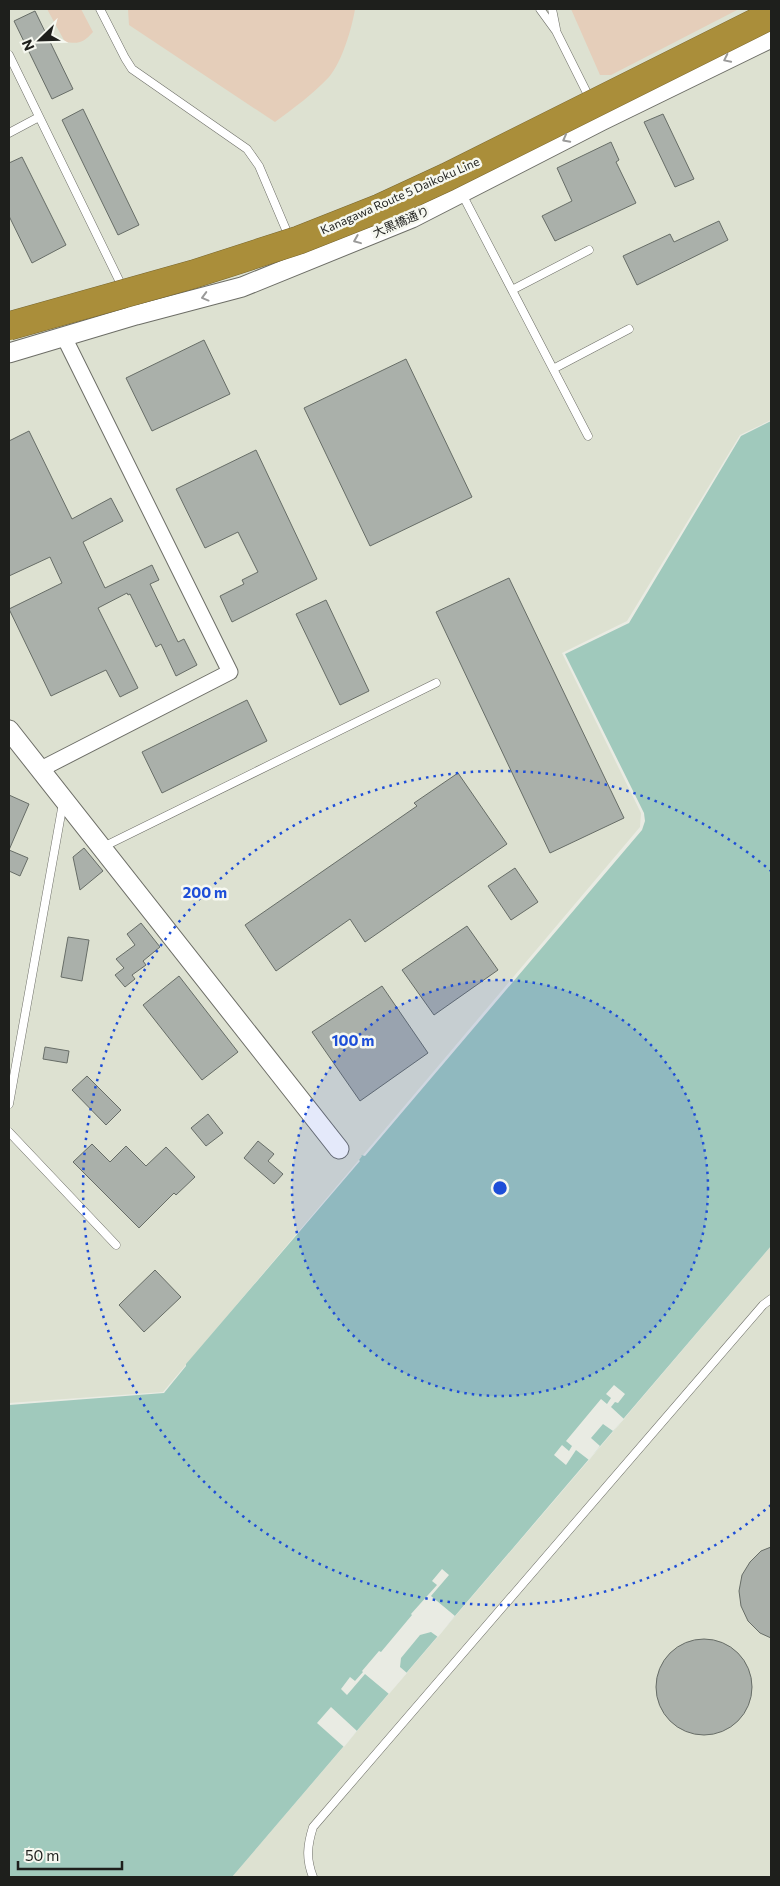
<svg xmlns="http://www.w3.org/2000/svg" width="780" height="1886" font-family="Commissioner,'Noto Sans JP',sans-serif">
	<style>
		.built { fill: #dde1d1 }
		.green { fill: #e5ceba }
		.water { fill: #a0c9bc }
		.pier { fill: #e9ebe3 }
		.building { fill: #aab0aa; stroke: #676d67 }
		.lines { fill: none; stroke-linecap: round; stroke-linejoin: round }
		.service-casing { stroke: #6d6e67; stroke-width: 9 }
		.minor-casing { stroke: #6d6e67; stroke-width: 17 }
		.tertiary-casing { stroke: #6d6e67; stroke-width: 21 }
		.service { stroke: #fff; stroke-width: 8 }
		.minor { stroke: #fff; stroke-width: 15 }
		.tertiary { stroke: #fff; stroke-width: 19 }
		.motorway-bridge-casing { stroke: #796730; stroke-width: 29; stroke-linecap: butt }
		.motorway-bridge { stroke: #aa8e3a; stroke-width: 28 }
		.oneway { stroke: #9a9a99 }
		.ring { fill: none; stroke: #1d4ed8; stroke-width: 2.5; stroke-dasharray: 2.5 5 }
		.labels { text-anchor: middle; stroke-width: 5; stroke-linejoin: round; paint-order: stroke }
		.street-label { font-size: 12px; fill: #1e1f1c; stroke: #f6f8f0 }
		.centre { fill: #1d4ed8; stroke: #f6f8f0; stroke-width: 2.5 }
		.ring-label { font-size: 15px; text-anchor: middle; font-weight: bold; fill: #1d4ed8; stroke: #f6f8f0; stroke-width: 5; stroke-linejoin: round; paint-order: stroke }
	</style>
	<rect width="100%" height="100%" fill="#e9ebe3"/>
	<!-- built -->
	<path class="built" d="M9 9H771V420L740 435 627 621 562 653 641 813 640 827 163 1392 9 1403Z
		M771 1246V1877H232L589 1460Z"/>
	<!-- green -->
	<path class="green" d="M47 9H81L93 32C83 43 79 44 65 42Z
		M128 9H355C352 28 342 62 329 77 313 94 294 108 275 122L129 25Z
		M571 9H739L611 75H600Z"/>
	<!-- water -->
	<path class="water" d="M771 421V1246L232 1877H9V1405L164 1393 186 1366V1364L360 1161 359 1160 362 1156 361 1155 365 1156 642 830 645 821 644 813 565 654 629 623 741 436Z"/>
	<!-- pier -->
	<path class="pier" d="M614 1385 625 1394 618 1403 615 1402 611 1407 624 1419 613 1431 603 1424 591 1438 600 1446 589 1460 576 1450 566 1465 554 1455 562 1445 569 1451 572 1446 566 1441 601 1399 607 1404 611 1398 606 1394Z
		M442 1569 449 1575 431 1596 455 1616 438 1637 431 1632 420 1635 401 1658 400 1667 407 1673 389 1694 365 1674 347 1695 341 1689 350 1677 355 1681 363 1672 362 1671 379 1651 381 1652 412 1615 411 1614 437 1585 432 1581Z
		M331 1707 357 1731 344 1747 317 1723Z"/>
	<!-- building -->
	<path class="building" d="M35 11 73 89 52 99 14 21Z
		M83 109 139 225 118 235 62 120Z
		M663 114 694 179 675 187 644 122Z
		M611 142 619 160 616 162 636 203 555 241 542 216 572 201 557 168Z
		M22 157 66 245 32 263 9 216V163Z
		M719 221 728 240 637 285 623 256 670 234 674 242Z
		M204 340 230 394 152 431 126 378Z
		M406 359 472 497 370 546 304 408Z
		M29 431 72 519 111 498 123 521 83 542 105 588 152 565 159 580 150 584 178 642 184 639 197 665 176 676 161 644 156 647 130 594 128 595 127 593 98 608 138 688 120 697 106 670 51 696 9 609 62 583 50 557 9 576V441Z
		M256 450 317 579 232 622 220 596 244 584 242 580 258 572 238 532 205 548 176 489Z
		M509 578 624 818 550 853 436 612Z
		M326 600 369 691 340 705 296 614Z
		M247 700 267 741 162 793 142 752Z
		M458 773 507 844 365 942 350 919 276 971 245 925 417 806 414 803Z
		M9 795 29 804 9 850 28 858 20 876 9 871Z
		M84 848 103 871 80 890 73 857Z
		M515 868 538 902 511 920 488 886Z
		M141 923 160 947 143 961 146 965 132 975 135 979 125 987 115 975 124 968 116 959 135 945 127 934Z
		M467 926 498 970 434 1015 402 970Z
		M68 937 89 940 82 981 61 977Z
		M179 976 238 1052 202 1080 143 1005Z
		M382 986 428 1053 360 1101 312 1032Z
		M45 1047 69 1051 67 1063 43 1059Z
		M87 1076 121 1110 106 1125 72 1090Z
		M208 1114 223 1133 206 1146 191 1128Z
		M258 1141 274 1154 268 1161 283 1174 274 1184 244 1158Z
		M92 1144 110 1162 126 1146 146 1166 166 1147 195 1177 176 1195 174 1193 139 1228 73 1162Z
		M155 1270 181 1297 144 1332 119 1305Z
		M771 1547V1638L760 1633 748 1621 741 1606 739 1591 742 1575 750 1562 761 1551Z
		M656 1687a48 48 0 1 1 96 0a48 48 0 1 1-96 0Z"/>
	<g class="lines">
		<!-- service casing -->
		<g class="service-casing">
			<path id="service" d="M100 9 125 58 132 69 247 149 259 166 290 239
				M540 9 556 31 590 99
				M552 9 556 29
				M9 55 136 315
				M9 133 39 117
				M462 194 588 436
				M512 290 589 250
				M553 369 629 329
				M103 847 436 683
				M9 1104 63 803
				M9 1132 116 1245
				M313 1877C306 1859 307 1846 313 1827L763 1305 771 1299"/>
		</g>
		<!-- minor casing -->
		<g class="minor-casing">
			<path id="minor" d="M41 769 230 672 64 337"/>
		</g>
		<!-- tertiary casing -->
		<g class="tertiary-casing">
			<path id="tertiary" d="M9 353 136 315 242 287 412 218 601 121 771 38
				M9 730 339 1149"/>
		</g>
		<!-- service -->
		<use href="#service" class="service"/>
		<!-- minor -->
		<use href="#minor" class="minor"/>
		<!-- tertiary -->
		<use href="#tertiary" class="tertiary"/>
		<!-- motorway-bridge casing -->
		<g class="motorway-bridge-casing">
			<path id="motorway-bridge" d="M9 326 194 274 299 240 380 208 447 177 771 15"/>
		</g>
		<!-- motorway-bridge -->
		<use href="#motorway-bridge" class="motorway-bridge"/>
	</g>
	<!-- one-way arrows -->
	<defs><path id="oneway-chevron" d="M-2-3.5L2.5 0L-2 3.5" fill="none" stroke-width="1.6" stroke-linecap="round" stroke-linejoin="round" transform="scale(1.25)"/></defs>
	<g class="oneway">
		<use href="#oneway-chevron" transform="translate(727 59) rotate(154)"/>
		<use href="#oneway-chevron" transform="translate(566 139) rotate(152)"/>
		<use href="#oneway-chevron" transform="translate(357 240) rotate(158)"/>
		<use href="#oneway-chevron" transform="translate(205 297) rotate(165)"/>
	</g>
	<!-- distance rings -->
	<circle cx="500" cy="1188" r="208" fill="#1d4ed8" fill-opacity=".12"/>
	<g class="ring">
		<circle cx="500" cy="1188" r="208"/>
		<path d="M771 1505A417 417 0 1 1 771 871"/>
	</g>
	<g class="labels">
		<!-- street labels -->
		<g class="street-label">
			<text transform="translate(400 196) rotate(-24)" y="4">Kanagawa Route 5 Daikoku Line</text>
			<text transform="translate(401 222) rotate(-23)" y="4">大黒橋通り</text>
		</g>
	</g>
	<circle cx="500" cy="1188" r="8" class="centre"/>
	<g class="ring-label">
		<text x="205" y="898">200 m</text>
		<text x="353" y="1046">100 m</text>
	</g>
	<!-- border -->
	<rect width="780" height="1886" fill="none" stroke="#1e1f1c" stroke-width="20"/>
	<!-- north arrow -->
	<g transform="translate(40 40) rotate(247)" stroke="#f6f8f0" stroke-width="4" paint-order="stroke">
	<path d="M0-4L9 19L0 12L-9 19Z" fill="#1e1f1c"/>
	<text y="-8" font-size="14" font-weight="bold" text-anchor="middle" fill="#1e1f1c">N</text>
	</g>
	<!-- scale -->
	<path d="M18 1861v8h104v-8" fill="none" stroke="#1e1f1c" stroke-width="2.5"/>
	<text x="25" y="1861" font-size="15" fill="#1e1f1c" stroke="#f6f8f0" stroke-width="4" paint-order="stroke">50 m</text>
</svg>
